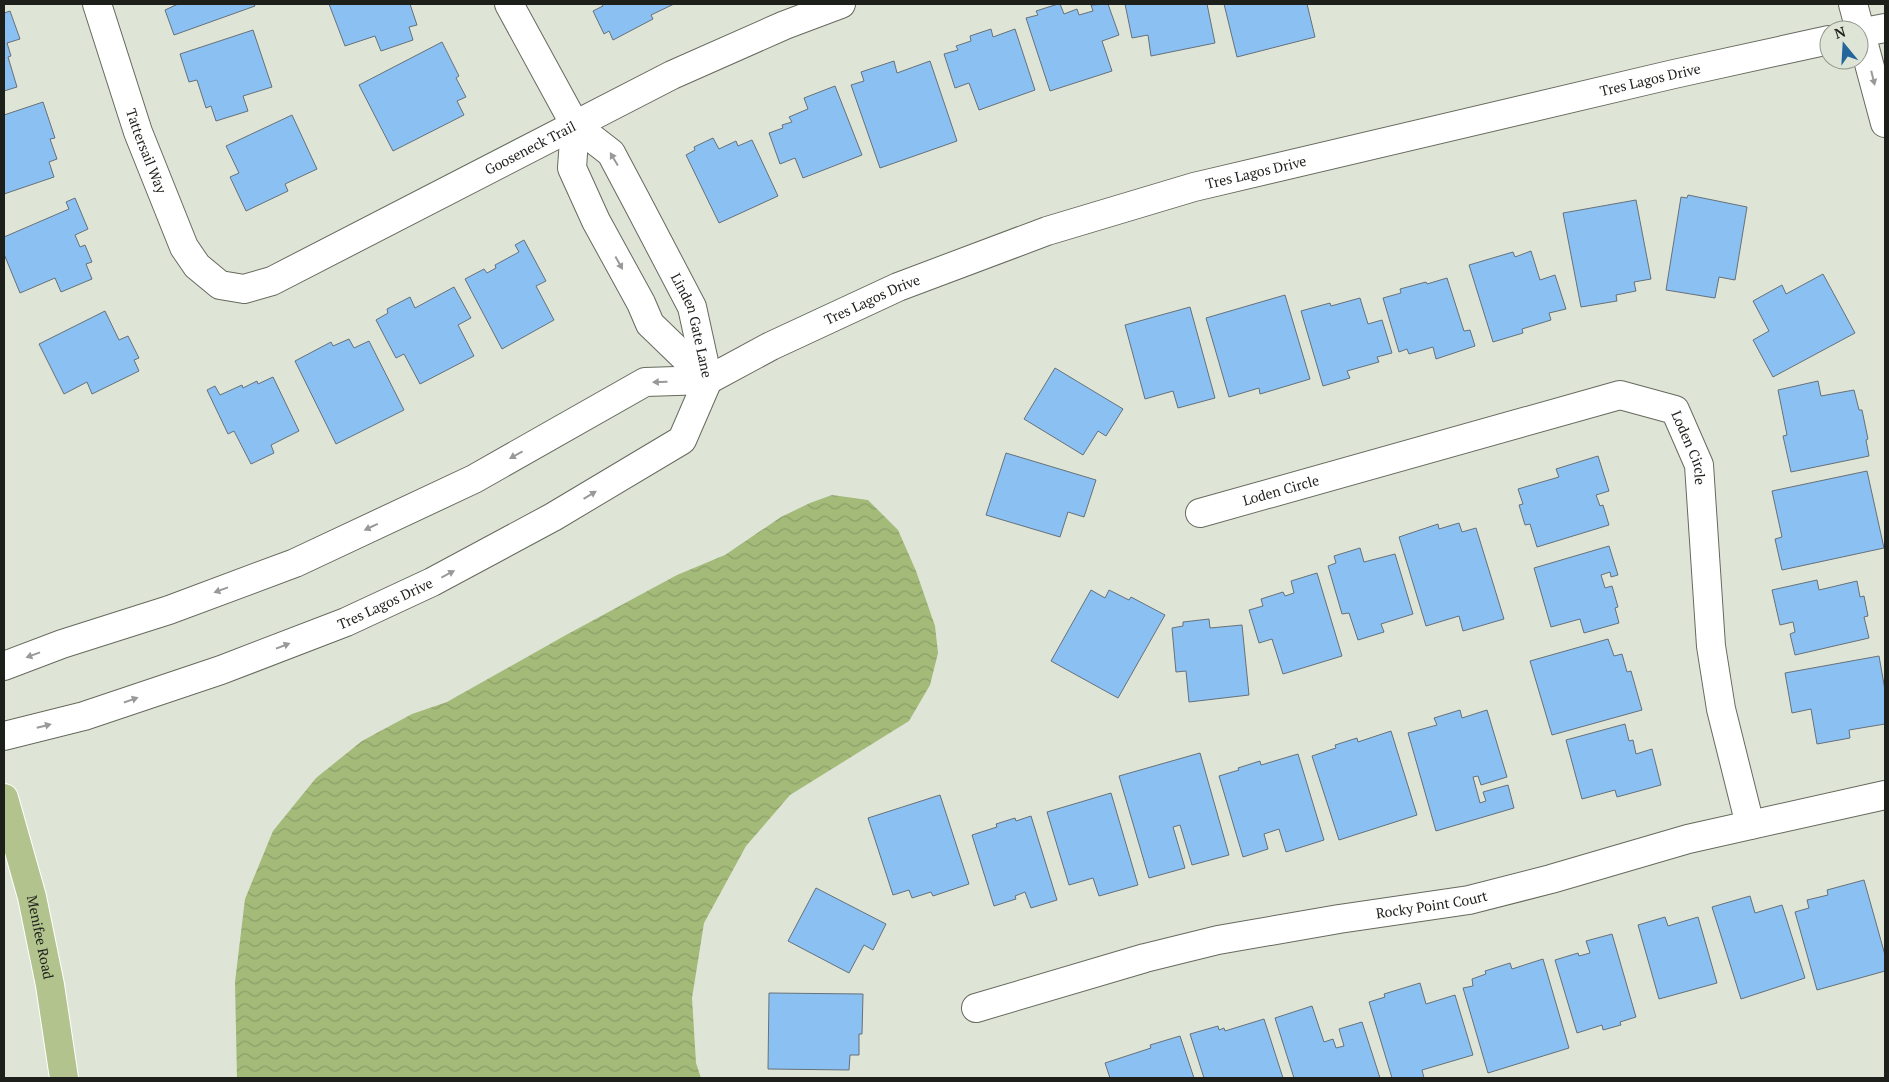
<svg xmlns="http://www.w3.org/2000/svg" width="1889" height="1082" font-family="'PT Serif',serif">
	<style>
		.water { fill: url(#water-waves) }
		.building { fill: #8ac0f2; stroke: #66717a }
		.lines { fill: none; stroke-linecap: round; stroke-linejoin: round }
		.minor-casing { stroke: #666a5e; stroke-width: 30 }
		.major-casing { stroke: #fff; stroke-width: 30 }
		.minor { stroke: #fff; stroke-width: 28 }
		.major { stroke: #b2c38d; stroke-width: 28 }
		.oneway { fill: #999a98 }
		.labels { text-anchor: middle; stroke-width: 5; stroke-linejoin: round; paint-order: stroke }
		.street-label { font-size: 14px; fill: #1d1f1a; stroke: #dee4d6 }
	</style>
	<defs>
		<pattern id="water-waves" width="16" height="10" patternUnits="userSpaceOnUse" patternTransform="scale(1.25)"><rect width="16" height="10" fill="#a3ba79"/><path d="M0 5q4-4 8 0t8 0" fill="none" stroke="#8c9f68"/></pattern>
	</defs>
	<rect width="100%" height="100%" fill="#dee4d6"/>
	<!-- water -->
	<path class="water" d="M832 495 868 500 898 530 916 571 935 626 938 653 930 685 909 721 790 795 746 846 704 923 692 998 696 1063 701 1078H237L235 982 245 899 273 831 316 778 362 741 412 714 447 702 566 635 677 575 725 555 781 517 810 503Z"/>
	<!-- building -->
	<path class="building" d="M178 4H254L255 6 174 35 165 10Z
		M329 4H410L417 25 409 27 413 40 381 51 375 36 345 46Z
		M602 4H674L651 15 653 19 613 40 609 31 604 34 593 11 603 6Z
		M1058 4H1060L1064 14 1077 9 1079 15 1093 11 1091 5 1108 4 1119 35 1102 41 1112 71 1050 91 1026 18 1038 15 1036 11Z
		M1125 4H1207L1215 43 1151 56 1148 35 1132 38Z
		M1224 4H1307L1315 37 1237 57Z
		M10 11 20 39 7 43 11 56 8 57 17 87 4 91V13Z
		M991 29 993 37 1015 29 1035 90 979 110 969 83 955 88 944 54 958 50 956 46 971 41 970 36Z
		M253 30 272 87 243 96 248 111 216 121 211 106 206 108 197 80 189 82 180 54Z
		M442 42 459 76 456 78 466 97 457 101 464 115 393 151 359 85Z
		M894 61 897 73 930 61 957 141 880 168 851 85 864 81 861 72Z
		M835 86 862 155 803 178 795 158 780 164 769 133 783 128 782 125 792 122 789 117 808 109 804 98Z
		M43 102 55 138 50 139 57 159 49 162 54 177 4 194V115Z
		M292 115 317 169 285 184 288 191 246 211 230 177 239 173 226 146Z
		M713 138 719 149 736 141 738 146 752 140 778 196 719 223 686 155 695 150 694 147Z
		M1688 195 1747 207 1735 280 1719 277 1715 298 1666 290 1681 197 1687 198Z
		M75 198 88 229 75 235 80 247 85 245 92 262 86 264 92 279 61 292 55 278 20 293 4 254V237L69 209 66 202Z
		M1636 200 1651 279 1634 282 1636 291 1616 295 1617 301 1581 307 1563 213Z
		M524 240 546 281 536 286 554 320 502 349 465 279 484 269 487 273 496 268 495 265 519 252 515 245Z
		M1531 251 1540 280 1555 275 1566 309 1549 313 1551 320 1522 329 1523 333 1493 342 1469 265 1513 252 1515 257Z
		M1823 274 1855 333 1773 377 1753 340 1769 331 1753 301 1782 285 1786 294Z
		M1447 278 1464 331 1470 330 1475 346 1436 359 1433 347 1409 354 1407 349 1399 352 1383 298 1401 293 1400 289 1426 282 1427 284Z
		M454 287 471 318 458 325 474 356 420 384 404 354 396 358 376 320 388 313 387 309 410 297 415 308Z
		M1285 295 1310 379 1260 394 1259 388 1229 397 1206 318Z
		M1360 298 1368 324 1382 320 1392 353 1377 357 1379 362 1347 371 1350 378 1323 386 1301 311 1330 303 1331 306Z
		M1190 307 1215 398 1178 408 1173 391 1145 399 1125 325Z
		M105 311 119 340 128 336 139 358 134 360 139 371 92 394 87 382 64 394 39 344Z
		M349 339 354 348 369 341 404 410 336 444 295 361 331 342 333 346Z
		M1055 368 1123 409 1106 436 1098 431 1083 455 1024 419Z
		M273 377 299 431 271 445 274 453 251 464 234 431 228 434 207 390 215 386 220 395 242 385 243 388 257 381 258 384Z
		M1818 381 1821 396 1854 390 1859 410H1862L1868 439 1866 440 1869 456 1791 472 1783 436 1787 435 1778 390Z
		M1006 453 1096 480 1084 517 1068 512 1060 537 986 515Z
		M1598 456 1609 491 1596 495 1600 506 1603 505 1609 525 1537 547 1530 524 1525 525 1519 505 1523 504 1518 489 1559 477 1556 469Z
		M1867 471 1884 548 1782 570 1775 539 1782 537 1772 491Z
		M1459 523 1462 532 1476 528 1504 619 1463 631 1459 616 1426 626 1399 537 1438 524 1439 529Z
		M1609 546 1618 575 1611 577 1610 572 1601 575 1605 588 1612 586 1618 607 1615 608 1619 623 1584 633 1580 619 1551 627 1534 568Z
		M1360 548 1364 562 1395 554 1413 614 1381 624 1384 632 1358 640 1349 613 1342 614 1328 566 1336 563 1334 556Z
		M1317 573 1342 656 1283 674 1272 639 1259 643 1249 610 1263 606 1261 599 1283 592 1285 596 1294 593 1291 581Z
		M1817 580 1819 590 1857 581 1860 597 1864 596 1868 616 1864 617 1869 638 1795 655 1790 634 1795 632 1793 622 1780 625 1772 590Z
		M1091 590 1105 598 1109 590 1129 600 1131 597 1165 615 1118 698 1051 661Z
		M1209 619 1210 628 1242 625 1249 695 1189 702 1186 671 1176 672 1172 628 1183 626V622Z
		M1608 639 1614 656 1622 654 1627 672 1631 671 1642 710 1552 735 1530 661Z
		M1879 656 1885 690V724L1849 730 1850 738 1817 744 1811 709 1792 713 1785 673Z
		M1460 710 1462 718 1487 710 1507 777 1481 785 1478 776 1473 777 1480 803 1486 801 1483 792 1508 785 1514 808 1436 831 1408 733 1437 725 1434 718Z
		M1625 724 1629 741 1633 740 1636 754 1652 749 1661 785 1617 797 1615 790 1582 799 1566 740Z
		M1391 731 1417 815 1339 840 1312 756 1336 748 1335 745 1357 738 1358 742Z
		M1200 753 1229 855 1192 865 1180 825 1173 827 1185 868 1149 878 1119 776Z
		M1298 754 1324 840 1286 852 1279 829 1264 834 1268 849 1243 857 1219 776 1239 770 1238 768 1260 761 1261 765Z
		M1111 793 1138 885 1099 896 1093 878 1069 885 1047 812Z
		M940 795 969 884 933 896 931 892 912 898 909 890 893 895 868 818Z
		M1031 816 1057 900 1031 908 1025 892 1015 896 1016 899 994 906 972 835 997 827 996 824 1015 818 1016 821Z
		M1864 880 1885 955V971L1817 990 1795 912 1809 908 1807 900 1828 895 1827 890Z
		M816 888 886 924 873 950 864 945 849 973 788 941Z
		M1750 896 1755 913 1782 905 1805 978 1741 999 1712 907Z
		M1665 917 1668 926 1698 917 1717 983 1659 999 1638 925Z
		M1612 934 1636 1017 1620 1022 1621 1025 1603 1030 1602 1025 1577 1033 1555 960 1578 953 1579 956 1590 953 1586 941Z
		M1543 959 1569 1048 1488 1073 1463 988 1473 986 1472 979 1486 974 1485 971 1510 963 1512 969Z
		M1420 983 1426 1004 1455 995 1473 1055 1422 1070 1424 1078H1392L1369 1002 1385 997 1384 994Z
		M769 993 863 994 862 1034H859V1055H850L849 1070 768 1069Z
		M1312 1006 1324 1042 1333 1039 1336 1048 1344 1046 1339 1029 1362 1022 1380 1078H1294L1275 1018Z
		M1264 1019 1283 1078H1204L1190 1034 1218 1026 1219 1030 1224 1028 1225 1031Z
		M1180 1036 1194 1078H1110L1105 1063 1151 1048 1150 1045Z"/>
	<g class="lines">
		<!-- minor casing -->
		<g class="minor-casing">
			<g id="minor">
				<path id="s1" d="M97 4 138 132 184 247 197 266 220 285 244 289 272 281 672 75 785 25 841 4"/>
				<path id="s2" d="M509 4 575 125 611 153 637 202 692 307 708 380"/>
				<path d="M1853 4 1885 123"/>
				<path d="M1859 33 1885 28"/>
				<path d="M575 125 572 168 596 221 641 303 650 324 708 380"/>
				<path id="s3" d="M1200 513 1620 395 1675 410 1699 465 1711 646 1721 709 1750 825"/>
				<path id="s4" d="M4 666 62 644 169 610 295 563 474 479 645 382 708 380 771 346 898 287 1047 231 1194 187 1674 74 1829 40"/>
				<path id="s5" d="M4 736 84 716 221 670 346 622 432 582 553 517 682 440 708 380"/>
				<path id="s6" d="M976 1008 1145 958 1218 940 1339 919 1469 900 1551 879 1688 839 1885 795"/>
			</g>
		</g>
		<!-- major casing -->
		<g class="major-casing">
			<g id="major">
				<path id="s7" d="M4 798 32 897 50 985 64 1078"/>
			</g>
		</g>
		<!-- minor -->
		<use href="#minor" class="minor"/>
		<!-- major -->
		<use href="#major" class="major"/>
	</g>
	<!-- one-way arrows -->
	<defs><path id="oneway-solid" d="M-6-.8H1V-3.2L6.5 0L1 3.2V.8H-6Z" transform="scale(1.25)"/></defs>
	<g class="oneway">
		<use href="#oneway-solid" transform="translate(1873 78) rotate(76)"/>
		<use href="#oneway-solid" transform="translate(614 159) rotate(-121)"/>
		<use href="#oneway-solid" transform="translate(619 263) rotate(61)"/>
		<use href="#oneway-solid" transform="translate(660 382) rotate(178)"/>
		<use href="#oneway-solid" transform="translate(516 455) rotate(151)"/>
		<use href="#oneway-solid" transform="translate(590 495) rotate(-31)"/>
		<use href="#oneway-solid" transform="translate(371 527) rotate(155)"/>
		<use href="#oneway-solid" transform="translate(448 574) rotate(-28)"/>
		<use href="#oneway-solid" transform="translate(221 590) rotate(160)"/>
		<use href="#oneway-solid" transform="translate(283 646) rotate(-21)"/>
		<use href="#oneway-solid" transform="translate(33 655) rotate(160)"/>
		<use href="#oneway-solid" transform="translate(131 700) rotate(-19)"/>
		<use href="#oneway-solid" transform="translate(44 726) rotate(-14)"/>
	</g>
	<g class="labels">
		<!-- street labels -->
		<g class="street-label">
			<text dy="5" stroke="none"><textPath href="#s4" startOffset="1759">Tres Lagos Drive</textPath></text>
			<text dy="5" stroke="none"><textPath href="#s1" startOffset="655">Gooseneck Trail</textPath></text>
			<text dy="5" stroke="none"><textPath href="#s1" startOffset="155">Tattersail Way</textPath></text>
			<text dy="5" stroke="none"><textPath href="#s4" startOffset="1354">Tres Lagos Drive</textPath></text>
			<text dy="5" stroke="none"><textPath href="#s4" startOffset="949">Tres Lagos Drive</textPath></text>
			<text dy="5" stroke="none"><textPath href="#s2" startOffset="375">Linden Gate Lane</textPath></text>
			<text dy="5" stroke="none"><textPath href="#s3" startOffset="534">Loden Circle</textPath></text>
			<text dy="5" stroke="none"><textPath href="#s3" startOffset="84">Loden Circle</textPath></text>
			<text dy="5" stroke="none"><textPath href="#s5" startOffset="404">Tres Lagos Drive</textPath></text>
			<text dy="5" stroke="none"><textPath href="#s6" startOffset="468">Rocky Point Court</textPath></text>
			<text dy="5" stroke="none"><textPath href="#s7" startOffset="144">Menifee Road</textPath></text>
		</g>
	</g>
	<!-- border -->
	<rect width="1889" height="1082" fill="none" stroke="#1d1f1a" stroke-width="10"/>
	<!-- north arrow -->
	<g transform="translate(1844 45) rotate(342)"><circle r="24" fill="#dee4d6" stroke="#91958b"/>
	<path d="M0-4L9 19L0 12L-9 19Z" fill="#24669c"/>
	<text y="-8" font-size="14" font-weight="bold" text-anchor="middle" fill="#1d1f1a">N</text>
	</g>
</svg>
